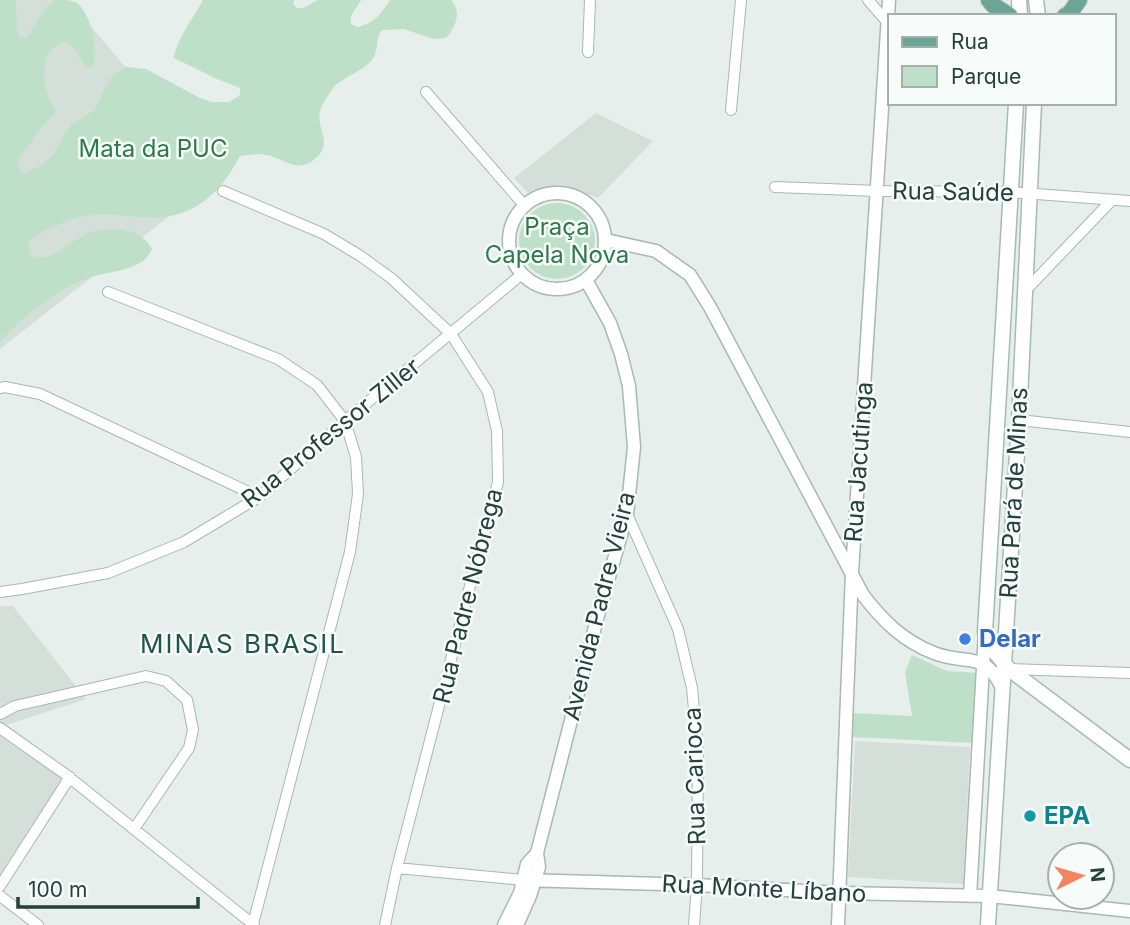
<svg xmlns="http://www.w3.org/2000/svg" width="1130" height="925" font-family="Inter,sans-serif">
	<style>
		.built { fill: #d4dfda }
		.green { fill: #bfe0c8 }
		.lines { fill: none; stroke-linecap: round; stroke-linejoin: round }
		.minor-casing { stroke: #a8b8b2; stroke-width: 12 }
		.tertiary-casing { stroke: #a8b8b2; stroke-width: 15 }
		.secondary-casing { stroke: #a4bbb3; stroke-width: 17 }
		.primary-casing { stroke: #c2cac8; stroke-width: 18 }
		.minor { stroke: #fff; stroke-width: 10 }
		.tertiary { stroke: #fff; stroke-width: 12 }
		.secondary { stroke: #fff; stroke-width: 14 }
		.primary { stroke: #6aa596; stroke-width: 16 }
		.shop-dot { fill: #3f7fe0; stroke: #f7fbf9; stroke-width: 2.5 }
		.culture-dot { fill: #0f9aa8; stroke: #f7fbf9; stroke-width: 2.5 }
		.labels { text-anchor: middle; stroke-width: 5; stroke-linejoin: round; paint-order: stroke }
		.park-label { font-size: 24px; fill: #2d7a4b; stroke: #f7fbf9 }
		.street-label { font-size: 24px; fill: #24423a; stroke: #f7fbf9 }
		.shop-label { font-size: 24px; font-weight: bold; fill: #366cbe; stroke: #f7fbf9; text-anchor: start }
		.culture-label { font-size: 24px; font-weight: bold; fill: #0d838f; stroke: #f7fbf9; text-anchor: start }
		.neighbourhood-label { font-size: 26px; letter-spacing: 2px; fill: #1f5548; stroke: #f7fbf9 }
	</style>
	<rect width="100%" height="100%" fill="#e6efeb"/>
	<!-- built -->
	<path class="built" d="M0 0H69L218 178 0 349Z
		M596 113 653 141 598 198 573 189 552 187 528 193 514 178Z
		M0 606H13L86 699 0 727Z
		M0 732 65 774 0 885Z
		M855 741 970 747 963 884 848 877Z"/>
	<!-- green -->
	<path class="green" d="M0 0H16L17 31 20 37 27 38 43 11 55 0C62 0 72 0 77 3 92 15 98 51 93 67H86L72 45 65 42 58 44 46 55C42 81 43 88 56 112L41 128 20 157 18 165 20 171 26 173 43 164 54 154 63 136 71 125 95 110 107 83 112 77 126 67 146 69 200 98 212 102H229L240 95V88L217 79 174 58C175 42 195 15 203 0H295L293 3 297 8H303L318 0H361L351 16V24L358 27C376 22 380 15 390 0H451C462 11 456 27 446 38L433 39 404 29 382 30C374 39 380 50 372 60 363 71 348 75 337 84 333 87 330 93 327 97 325 101 321 107 320 112 316 128 333 142 317 157 313 161 309 164 303 165 291 168 279 157 267 155 259 153 249 155 240 156 221 192 196 217 152 218 138 218 123 215 109 214 79 214 52 224 28 241L31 256C39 258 45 258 52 255 65 248 78 237 92 232 113 226 141 228 152 249 144 270 113 271 94 276 62 285 21 317 0 343Z
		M519 241a38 38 0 1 1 76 0a38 38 0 1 1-76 0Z
		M912 655 947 671 979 673 972 743 852 737 851 713 912 716 905 672Z"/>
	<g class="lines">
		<!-- minor casing -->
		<g class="minor-casing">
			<path id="minor" d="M868 0 888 23
				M588 52 590 0
				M426 92 524 205
				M731 110 741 0
				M775 187 878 191 1010 192 1130 201
				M223 191 324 234 359 255 391 278 451 334 488 392 497 431 498 482 470 586 397 868 385 925
				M1025 291 1112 200
				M108 292 278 359 317 385 345 421 356 457 358 494 350 552 253 924
				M0 388 5 387 40 394 259 497
				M1019 420 1130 432
				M627 514 678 629 692 688 698 752 697 885 694 925
				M0 592 22 589 108 573 184 542 259 497 345 421 522 274
				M1009 669 1130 673
				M0 714 15 706 146 676 166 681 187 700 193 730 189 748 134 829
				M0 728 65 774 254 925
				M397 868 523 880
				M0 886 70 777
				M0 896 38 925"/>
		</g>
		<!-- tertiary casing -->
		<g class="tertiary-casing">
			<path id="tertiary" d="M509 241a48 48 0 1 1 96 0a48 48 0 1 1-96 0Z
				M606 240 656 251 690 275 710 307 863 595C883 621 903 641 934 653 967 666 984 649 1002 688
				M523 880 697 885 840 893 990 896 1130 911
				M970 896 985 632
				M504 925 520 893 527 864 537 853
				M517 925 530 896 539 867 537 853 597 619 627 514 634 447 629 386 621 354 610 323 586 280
				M838 925 852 572 889 0"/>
		</g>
		<!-- secondary casing -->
		<g class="secondary-casing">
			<path id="secondary" d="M1019 0 1020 16
				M1036 0 1038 16
				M1016 103 985 632 992 649 1009 669 1130 760
				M988 925 1019 420 1034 103"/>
		</g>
		<!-- primary casing -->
		<g class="primary-casing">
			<path id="primary" d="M989 0 993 5 1010 16
				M1065 16 1070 13 1079 0"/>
		</g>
		<!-- minor -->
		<use href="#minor" class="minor"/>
		<!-- tertiary -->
		<use href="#tertiary" class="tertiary"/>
		<!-- secondary -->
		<use href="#secondary" class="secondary"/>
		<!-- primary -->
		<use href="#primary" class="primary"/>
	</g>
	<!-- markers -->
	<circle class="shop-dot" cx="965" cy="639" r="7"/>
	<circle class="culture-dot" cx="1030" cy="816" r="7"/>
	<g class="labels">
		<!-- park labels -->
		<g class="park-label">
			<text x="153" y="157">Mata da PUC</text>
			<text x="557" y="235">Praça<tspan x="557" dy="28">Capela Nova</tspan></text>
		</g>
		<!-- street labels -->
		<g class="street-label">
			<text transform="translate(953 192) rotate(1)" y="8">Rua Saúde</text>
			<text transform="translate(331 433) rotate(-39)" y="8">Rua Professor Ziller</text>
			<text transform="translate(859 462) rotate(-86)" y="8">Rua Jacutinga</text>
			<text transform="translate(1014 493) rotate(-87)" y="8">Rua Pará de Minas</text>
			<text transform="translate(468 596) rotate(-76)" y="8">Rua Padre Nóbrega</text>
			<text transform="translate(599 606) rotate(-76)" y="8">Avenida Padre Vieira</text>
			<text transform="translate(695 776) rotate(-92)" y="8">Rua Carioca</text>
			<text transform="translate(764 889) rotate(3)" y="8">Rua Monte Líbano</text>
		</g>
		<!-- shop labels -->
		<g class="shop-label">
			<text x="979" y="647">Delar</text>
		</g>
		<!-- culture labels -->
		<g class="culture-label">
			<text x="1044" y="824">EPA</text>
		</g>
		<!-- neighbourhood labels -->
		<g class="neighbourhood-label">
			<text x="243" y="653">MINAS BRASIL</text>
		</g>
	</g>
	<!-- legend -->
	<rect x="888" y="14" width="228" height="91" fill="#f7fbf9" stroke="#a3b1ad" stroke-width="2"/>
	<rect x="902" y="37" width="35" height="10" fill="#6aa596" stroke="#a3b1ad" stroke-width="2"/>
	<text x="951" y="49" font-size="21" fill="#24423a">Rua</text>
	<rect x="902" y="66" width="35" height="21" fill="#bfe0c8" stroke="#a3b1ad" stroke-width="2"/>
	<text x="951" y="84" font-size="21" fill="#24423a">Parque</text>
	<!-- north arrow -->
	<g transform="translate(1081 876) rotate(85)"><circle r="33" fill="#f7fbf9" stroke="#a3b1ad" stroke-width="2"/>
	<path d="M0-5L12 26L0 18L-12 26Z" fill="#f4845f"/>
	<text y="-10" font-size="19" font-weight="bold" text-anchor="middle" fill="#24423a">N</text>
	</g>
	<!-- scale -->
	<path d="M18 897v10h180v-10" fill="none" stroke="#24423a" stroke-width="3.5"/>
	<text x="28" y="897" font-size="21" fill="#24423a" stroke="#f7fbf9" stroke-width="5" paint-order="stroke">100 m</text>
</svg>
